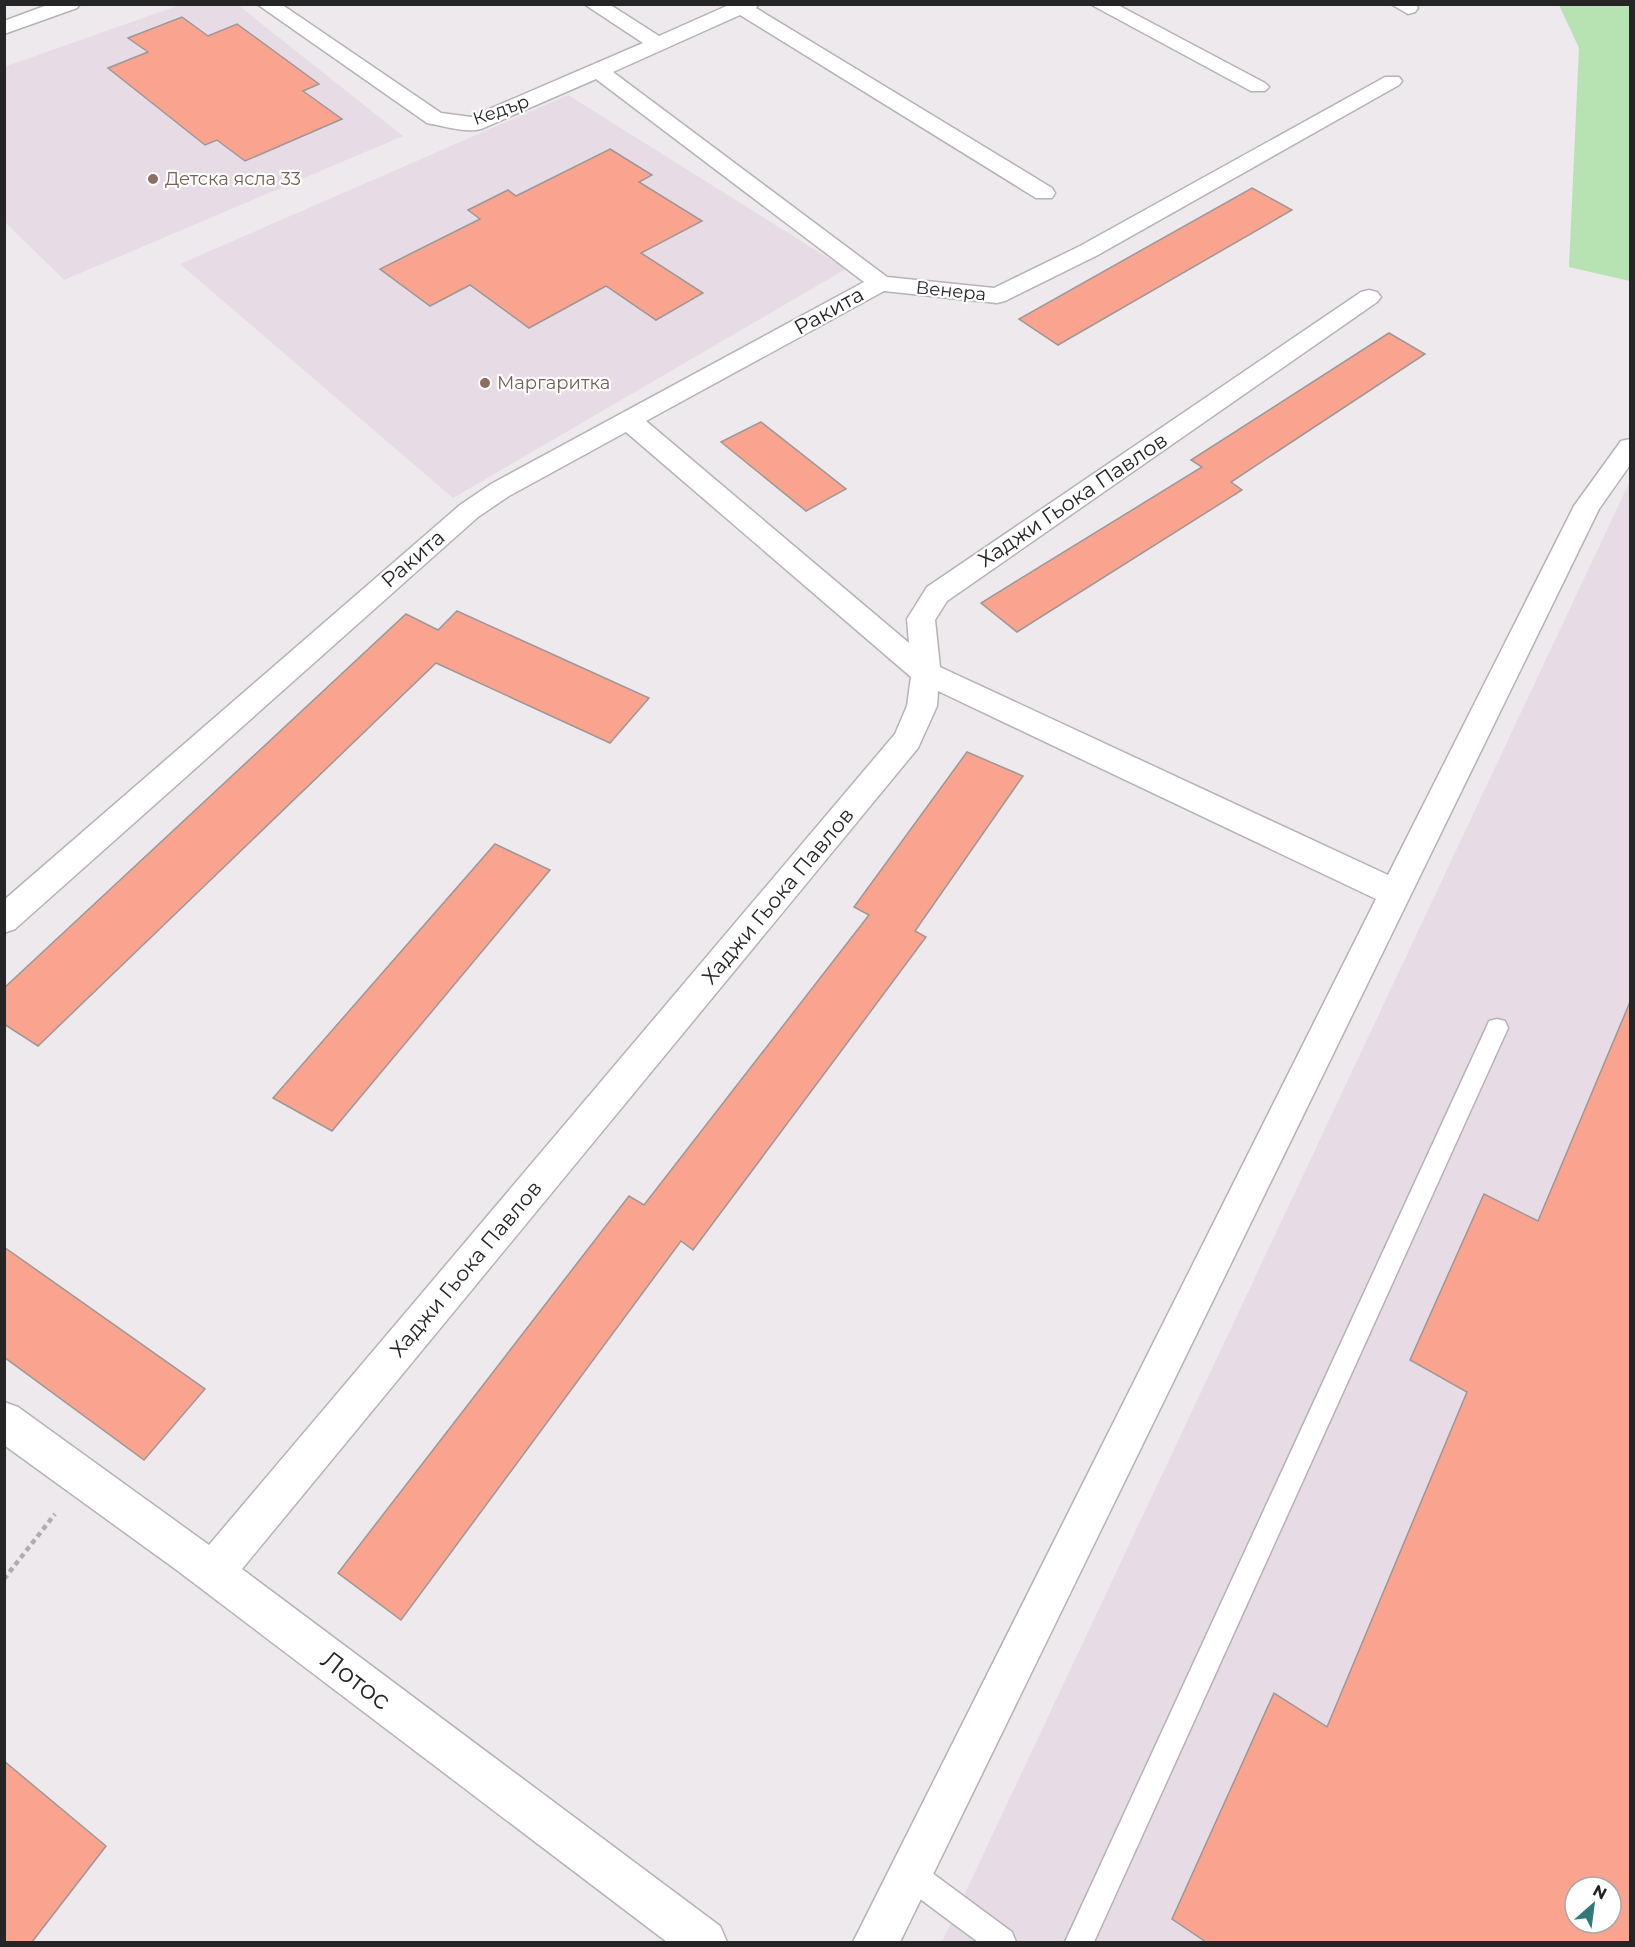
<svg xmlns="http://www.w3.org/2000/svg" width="1635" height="1947" font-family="Montserrat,sans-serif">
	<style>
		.built { fill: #e7dce6; fill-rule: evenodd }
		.green { fill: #b7e2b2 }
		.building { fill: #faa48f; stroke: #9d9796; stroke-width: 1.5; fill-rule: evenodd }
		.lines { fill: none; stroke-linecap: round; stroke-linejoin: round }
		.service-casing { stroke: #b6b2b6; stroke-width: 3 }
		.minor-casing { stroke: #b6b2b6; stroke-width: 3 }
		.path { stroke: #b0adb0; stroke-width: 4.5; stroke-dasharray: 5 4; stroke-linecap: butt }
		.service { fill: #fff; fill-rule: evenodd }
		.minor { fill: #fff; fill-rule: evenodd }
		.education-dot { fill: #8d6e63; stroke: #fff; stroke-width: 2 }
		.labels { text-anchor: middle; stroke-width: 4.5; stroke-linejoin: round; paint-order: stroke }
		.far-street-label { font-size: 18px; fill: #262526; stroke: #fff }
		.far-education-label { font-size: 18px; fill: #785e54; stroke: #fff; text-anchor: start }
		.street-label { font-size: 21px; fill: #262526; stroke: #fff }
		.near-street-label { font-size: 26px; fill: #262526; stroke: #fff }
	</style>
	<rect width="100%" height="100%" fill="#ede9ed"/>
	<!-- built -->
	<path class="built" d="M180 5H238L403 136 64 280 5 222 4 67Z
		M568 95 846 269 453 498 180 264Z
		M1630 481V1942H942ZM1575 1887H1611V1923H1575Z"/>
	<!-- green -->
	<path class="green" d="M1559 5H1630V281L1569 267 1579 48Z"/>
	<!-- building -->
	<path class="building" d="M182 17 208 36 237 24 319 84 303 91 342 119 245 161 217 140 205 145 108 68 148 52 128 38Z
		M610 149 652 175 639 182 702 221 641 253 703 293 656 320 606 286 529 328 470 285 430 306 380 269 480 219 468 210 508 190 516 196Z
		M1252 188 1292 210 1058 345 1019 319Z
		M1389 333 1425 354 1231 482 1242 490 1017 632 981 603 1202 467 1191 460Z
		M761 422 846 489 806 511 721 442Z
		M457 611 649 698 610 743 436 663 38 1046 4 1024V988L406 614 438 630Z
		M967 752 1023 776 915 931 926 937 693 1250 681 1241 401 1620 338 1573 629 1196 644 1205 869 915 854 907Z
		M495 844 550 870 332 1131 273 1098Z
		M1630 1002V1942H1206L1172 1919 1274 1693 1327 1727 1467 1392 1410 1360 1484 1194 1538 1221ZM1575 1887H1611V1923H1575Z
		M4 1247 205 1389 144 1460 4 1357Z
		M4 1761 106 1846 32 1942H4Z"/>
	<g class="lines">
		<!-- service casing -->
		<g class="service-casing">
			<path id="service" d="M1497 1019 1505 1021 1508 1028 1094 1942H1065L1486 1028 1489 1021Z
				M910 1860 920 1864 1012 1932 1016 1942H978L900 1884 896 1874 900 1864Z"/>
		</g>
		<!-- minor casing -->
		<g class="minor-casing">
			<path id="minor" d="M50 4H80L77 8 4 34V21Z
				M257 4H281L441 113 471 117 643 43 584 4H609L659 36 731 4H759L756 8 1052 188 1055 193 1052 198H1036L740 15 613 72 887 277 994 288 1080 246 1385 77H1399L1402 81 1399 85 1096 256 1005 301 997 303 884 291 646 421 909 643 907 619 927 587 1361 292 1369 290 1377 292 1381 297 1377 302 947 601 935 620 940 667 1388 875 1574 506 1621 441 1630 439V465L1599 509 900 1942H853L1376 899 938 691 937 706 918 748 242 1569 720 1926 727 1942H667L178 1571 4 1445V1402L18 1407 209 1545 895 734 907 706 911 677 626 432 509 496 478 517 15 929 4 933V900L460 505 491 484 864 282 596 79 481 129C465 133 443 126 427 123Z
				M1090 4H1116L1265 83 1269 87 1265 91H1251Z
				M1391 4H1416L1418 8 1415 12 1408 14Z"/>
		</g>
		<!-- path -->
		<path class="path" d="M4 1579 55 1514"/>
		<!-- service -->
		<use href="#service" class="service"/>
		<!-- minor -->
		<use href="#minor" class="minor"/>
	</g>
	<!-- markers -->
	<g class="education-dot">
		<circle cx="153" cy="179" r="6"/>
		<circle cx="485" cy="383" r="6"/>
	</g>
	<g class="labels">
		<!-- far-street labels -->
		<g class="far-street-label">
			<text transform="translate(501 110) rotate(-19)" y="6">Кедър</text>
			<text transform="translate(951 291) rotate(6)" y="6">Венера</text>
		</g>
		<!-- far-education labels -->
		<g class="far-education-label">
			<text x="165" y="185">Детска ясла 33</text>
			<text x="497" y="389">Маргаритка</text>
		</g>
		<!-- street labels -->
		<g class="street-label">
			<text transform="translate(829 311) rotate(-29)" y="7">Ракита</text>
			<text transform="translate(1073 500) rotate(-34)" y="7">Хаджи Гьока Павлов</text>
			<text transform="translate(413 559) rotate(-41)" y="7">Ракита</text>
			<text transform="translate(778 896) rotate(-50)" y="7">Хаджи Гьока Павлов</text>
			<text transform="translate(466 1269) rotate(-50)" y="7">Хаджи Гьока Павлов</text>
		</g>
		<!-- near-street labels -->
		<g class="near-street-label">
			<text transform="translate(356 1680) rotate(37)" y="9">Лотос</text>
		</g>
	</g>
	<!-- border -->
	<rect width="1635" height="1947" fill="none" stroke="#262526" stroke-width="12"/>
	<!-- north arrow -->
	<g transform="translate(1593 1905) rotate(28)"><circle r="28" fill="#ffffff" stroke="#a8a8a8" stroke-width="1.5"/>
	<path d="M0-4.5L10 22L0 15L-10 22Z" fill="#307978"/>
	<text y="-9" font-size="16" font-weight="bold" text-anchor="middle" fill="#262526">N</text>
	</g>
</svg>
